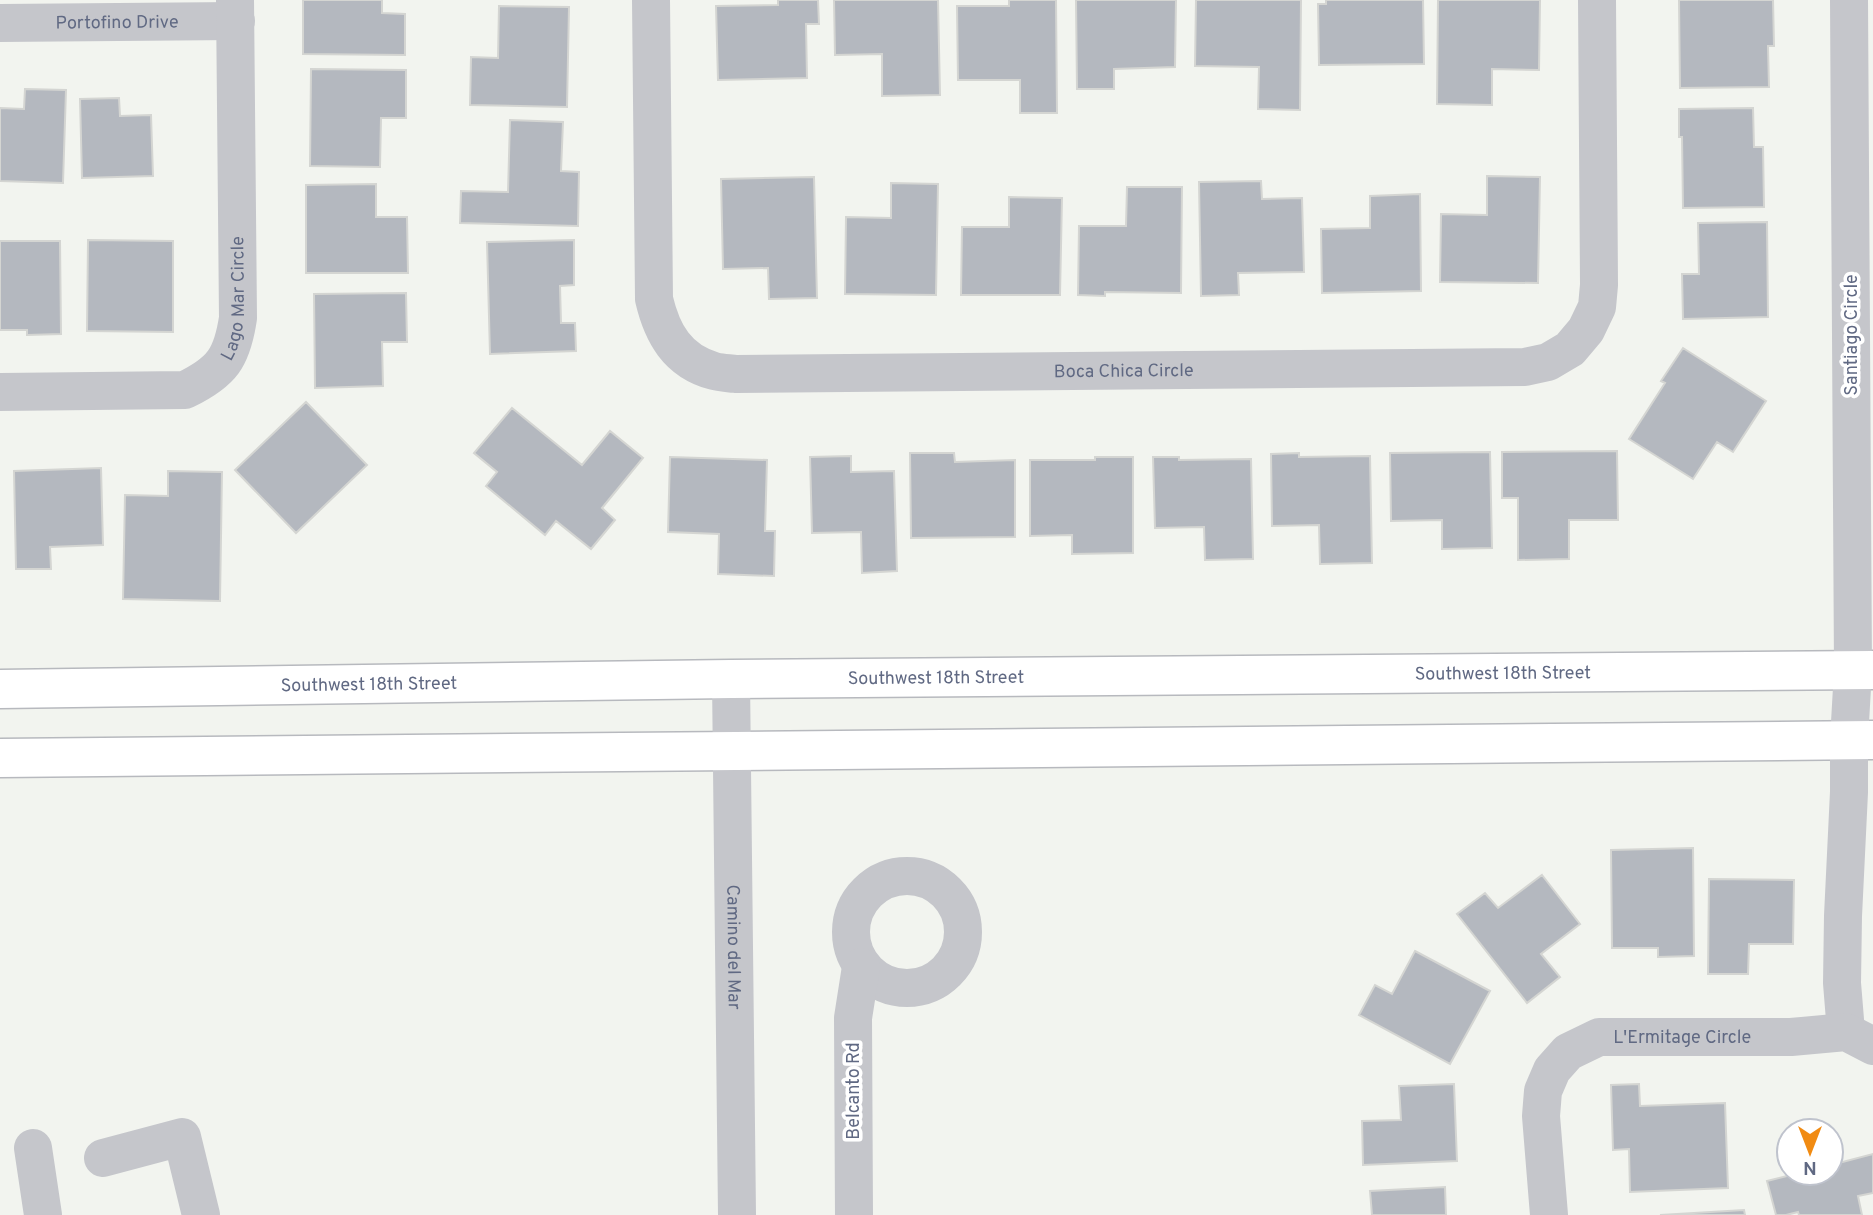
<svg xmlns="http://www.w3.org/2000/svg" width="1873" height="1215" font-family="Overpass,sans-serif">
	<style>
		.building { fill: #b4b8bf; stroke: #d4d5d2; stroke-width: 2 }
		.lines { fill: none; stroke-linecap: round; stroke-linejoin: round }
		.major-casing { stroke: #b7b9be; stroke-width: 41 }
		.minor { stroke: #c5c6cb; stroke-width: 38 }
		.major { stroke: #fff; stroke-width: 38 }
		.labels { text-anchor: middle; stroke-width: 7; stroke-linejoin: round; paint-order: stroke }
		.street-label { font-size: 18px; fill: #606983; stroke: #fff }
	</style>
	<rect width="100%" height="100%" fill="#f2f4ef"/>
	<!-- building -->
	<path class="building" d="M303 0H382V13L405 14V55L303 54Z
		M778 0H818L819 24H806L807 78 718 80 716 6 778 5Z
		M834 0H938L940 95 882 96V54L835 55Z
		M1009 0H1056L1057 113H1020V80H958L957 6H1009Z
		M1076 0H1176L1175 67 1114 69V89H1077Z
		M1196 0H1301L1300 110 1258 109 1259 67 1195 66Z
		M1326 0H1423L1424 64 1319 65 1318 4H1326Z
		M1438 0H1540L1539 70 1492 69V105L1437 104Z
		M1679 0H1773L1774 46H1768L1769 87 1680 88Z
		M499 6 569 7 567 107 470 105 471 57 498 58Z
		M311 69 406 70V118H381L380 167 310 166Z
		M25 89 66 90 63 183 0 181V108L24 109Z
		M119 98 120 116 151 115 153 176 82 178 80 99Z
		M1753 108 1754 147H1763L1764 207 1683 208 1682 137H1679V109Z
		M510 120 563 122 561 171 579 172 578 226 460 223 461 191 508 192Z
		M1487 176 1540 177 1538 283 1440 282 1441 214 1487 215Z
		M814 177 817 298 769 299 768 268 723 269 721 179Z
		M1261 181 1262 199 1302 198 1304 272 1238 273 1239 295 1201 296 1199 182Z
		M891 183 938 184 936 295 845 294 846 217 891 218Z
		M376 184V217H407L408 273H306V185Z
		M1127 187H1182L1181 293 1105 292V296L1078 295 1079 226H1126Z
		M1420 194 1421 291 1322 293 1321 229 1370 228V196Z
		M1009 197 1062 198 1060 295H961L962 227H1009Z
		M1767 222 1768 317 1683 319 1682 274H1699L1698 223Z
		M88 240 173 241V332L87 331Z
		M574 240V285L560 286 561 323H575L576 351 490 354 487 242Z
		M0 241H60L61 334 27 335V330H0Z
		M406 293 407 342H382L383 386 315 388 314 294Z
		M1683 348 1766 401 1733 452 1717 442 1693 479 1629 439 1665 383 1661 381Z
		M306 402 367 465 296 533 235 470Z
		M512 408 582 465 610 431 643 458 602 508 615 520 591 549 556 521 545 535 486 486 497 472 474 453Z
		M1617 451 1618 520H1569V559L1518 560V498H1502V452Z
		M1490 452 1492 548 1442 549V520L1391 521 1390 453Z
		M910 453H954L955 462 1015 460V537L911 538Z
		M1299 453V457L1370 456 1372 563 1320 564 1319 525 1272 526 1271 454Z
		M851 456V472L894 471 897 571 862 573 861 532 812 533 810 457Z
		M670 457 767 460 765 531H775L774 576 718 574 719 534 668 532Z
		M1095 457H1133V553L1072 554V535L1030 536V460H1095Z
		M1153 457H1179V460L1251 459 1253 559 1205 560 1204 527 1155 528Z
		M101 468 103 545 50 547 51 569H16L14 471Z
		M168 471 222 472 220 601 123 599 125 495 168 496Z
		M1693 848 1694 956 1658 957V948H1612L1611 850Z
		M1542 875 1580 924 1541 954 1560 977 1527 1003 1457 914 1485 893 1498 908Z
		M1709 879 1794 880 1793 944H1749L1748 974H1708Z
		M1415 951 1490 991 1450 1064 1359 1015 1375 985 1392 994Z
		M1454 1084 1457 1161 1363 1165 1362 1121 1401 1120 1399 1086Z
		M1639 1084 1640 1106 1725 1103 1728 1188 1630 1192 1629 1149 1613 1150 1611 1085Z
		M1873 1154V1193L1858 1196 1862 1215H1799L1798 1212 1786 1215H1776L1767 1181 1799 1173H1831V1165Z
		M1445 1187 1446 1215H1372L1370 1191Z
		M1744 1210 1745 1215H1660Z"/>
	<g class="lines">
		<!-- major casing -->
		<g class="major-casing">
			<g id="major">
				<path id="s6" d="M0 689 731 679 1873 670"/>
				<path d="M0 758 1873 740"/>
			</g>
		</g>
		<!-- minor -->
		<g class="minor">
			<path id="s1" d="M651 0 654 299C662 333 677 361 714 371 721 373 729 373 736 374L1525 367 1548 362 1570 349 1586 330 1597 307 1599 285 1597 0"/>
			<path id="s2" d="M0 23 236 21"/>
			<path id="s3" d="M0 392 185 390C222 372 232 358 238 318L235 0"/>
			<path id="s4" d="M731 679 737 1215"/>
			<circle cx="907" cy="932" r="56"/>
			<path d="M1846 1032 1842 983 1843 916 1849 792V740L1853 670 1849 0"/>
			<path d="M33 1148 43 1215"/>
			<path d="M103 1158 182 1137 201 1215"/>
			<path d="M854 1215 853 1018 861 967"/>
			<path id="s5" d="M1549 1215 1541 1116 1543 1091 1552 1070 1568 1052 1599 1037H1791L1846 1032 1873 1046"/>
		</g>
		<!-- major -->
		<use href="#major" class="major"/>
	</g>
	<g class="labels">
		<!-- street labels -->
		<g class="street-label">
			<text dy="6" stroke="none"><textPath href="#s2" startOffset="117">Portofino Drive</textPath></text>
			<text dy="6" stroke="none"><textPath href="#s3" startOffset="299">Lago Mar Circle</textPath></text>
			<text transform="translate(1851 335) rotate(-90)" y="6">Santiago Circle</text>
			<text dy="6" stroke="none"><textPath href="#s1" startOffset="808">Boca Chica Circle</textPath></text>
			<text dy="6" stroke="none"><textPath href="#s6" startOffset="1503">Southwest 18th Street</textPath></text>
			<text dy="6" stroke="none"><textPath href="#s6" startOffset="936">Southwest 18th Street</textPath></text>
			<text dy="6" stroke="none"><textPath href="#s6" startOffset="369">Southwest 18th Street</textPath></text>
			<text dy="6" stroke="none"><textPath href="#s4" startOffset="268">Camino del Mar</textPath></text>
			<text dy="6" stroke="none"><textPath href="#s5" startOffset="289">L'Ermitage Circle</textPath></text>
			<text transform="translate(853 1091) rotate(-90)" y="6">Belcanto Rd</text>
		</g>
	</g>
	<!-- north arrow -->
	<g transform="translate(1810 1152) rotate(180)"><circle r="33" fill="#ffffff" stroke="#bfc3cd" stroke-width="2"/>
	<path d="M0-5L12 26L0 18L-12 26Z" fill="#f18b12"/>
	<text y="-10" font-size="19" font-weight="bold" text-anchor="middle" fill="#606983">N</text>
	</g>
</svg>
